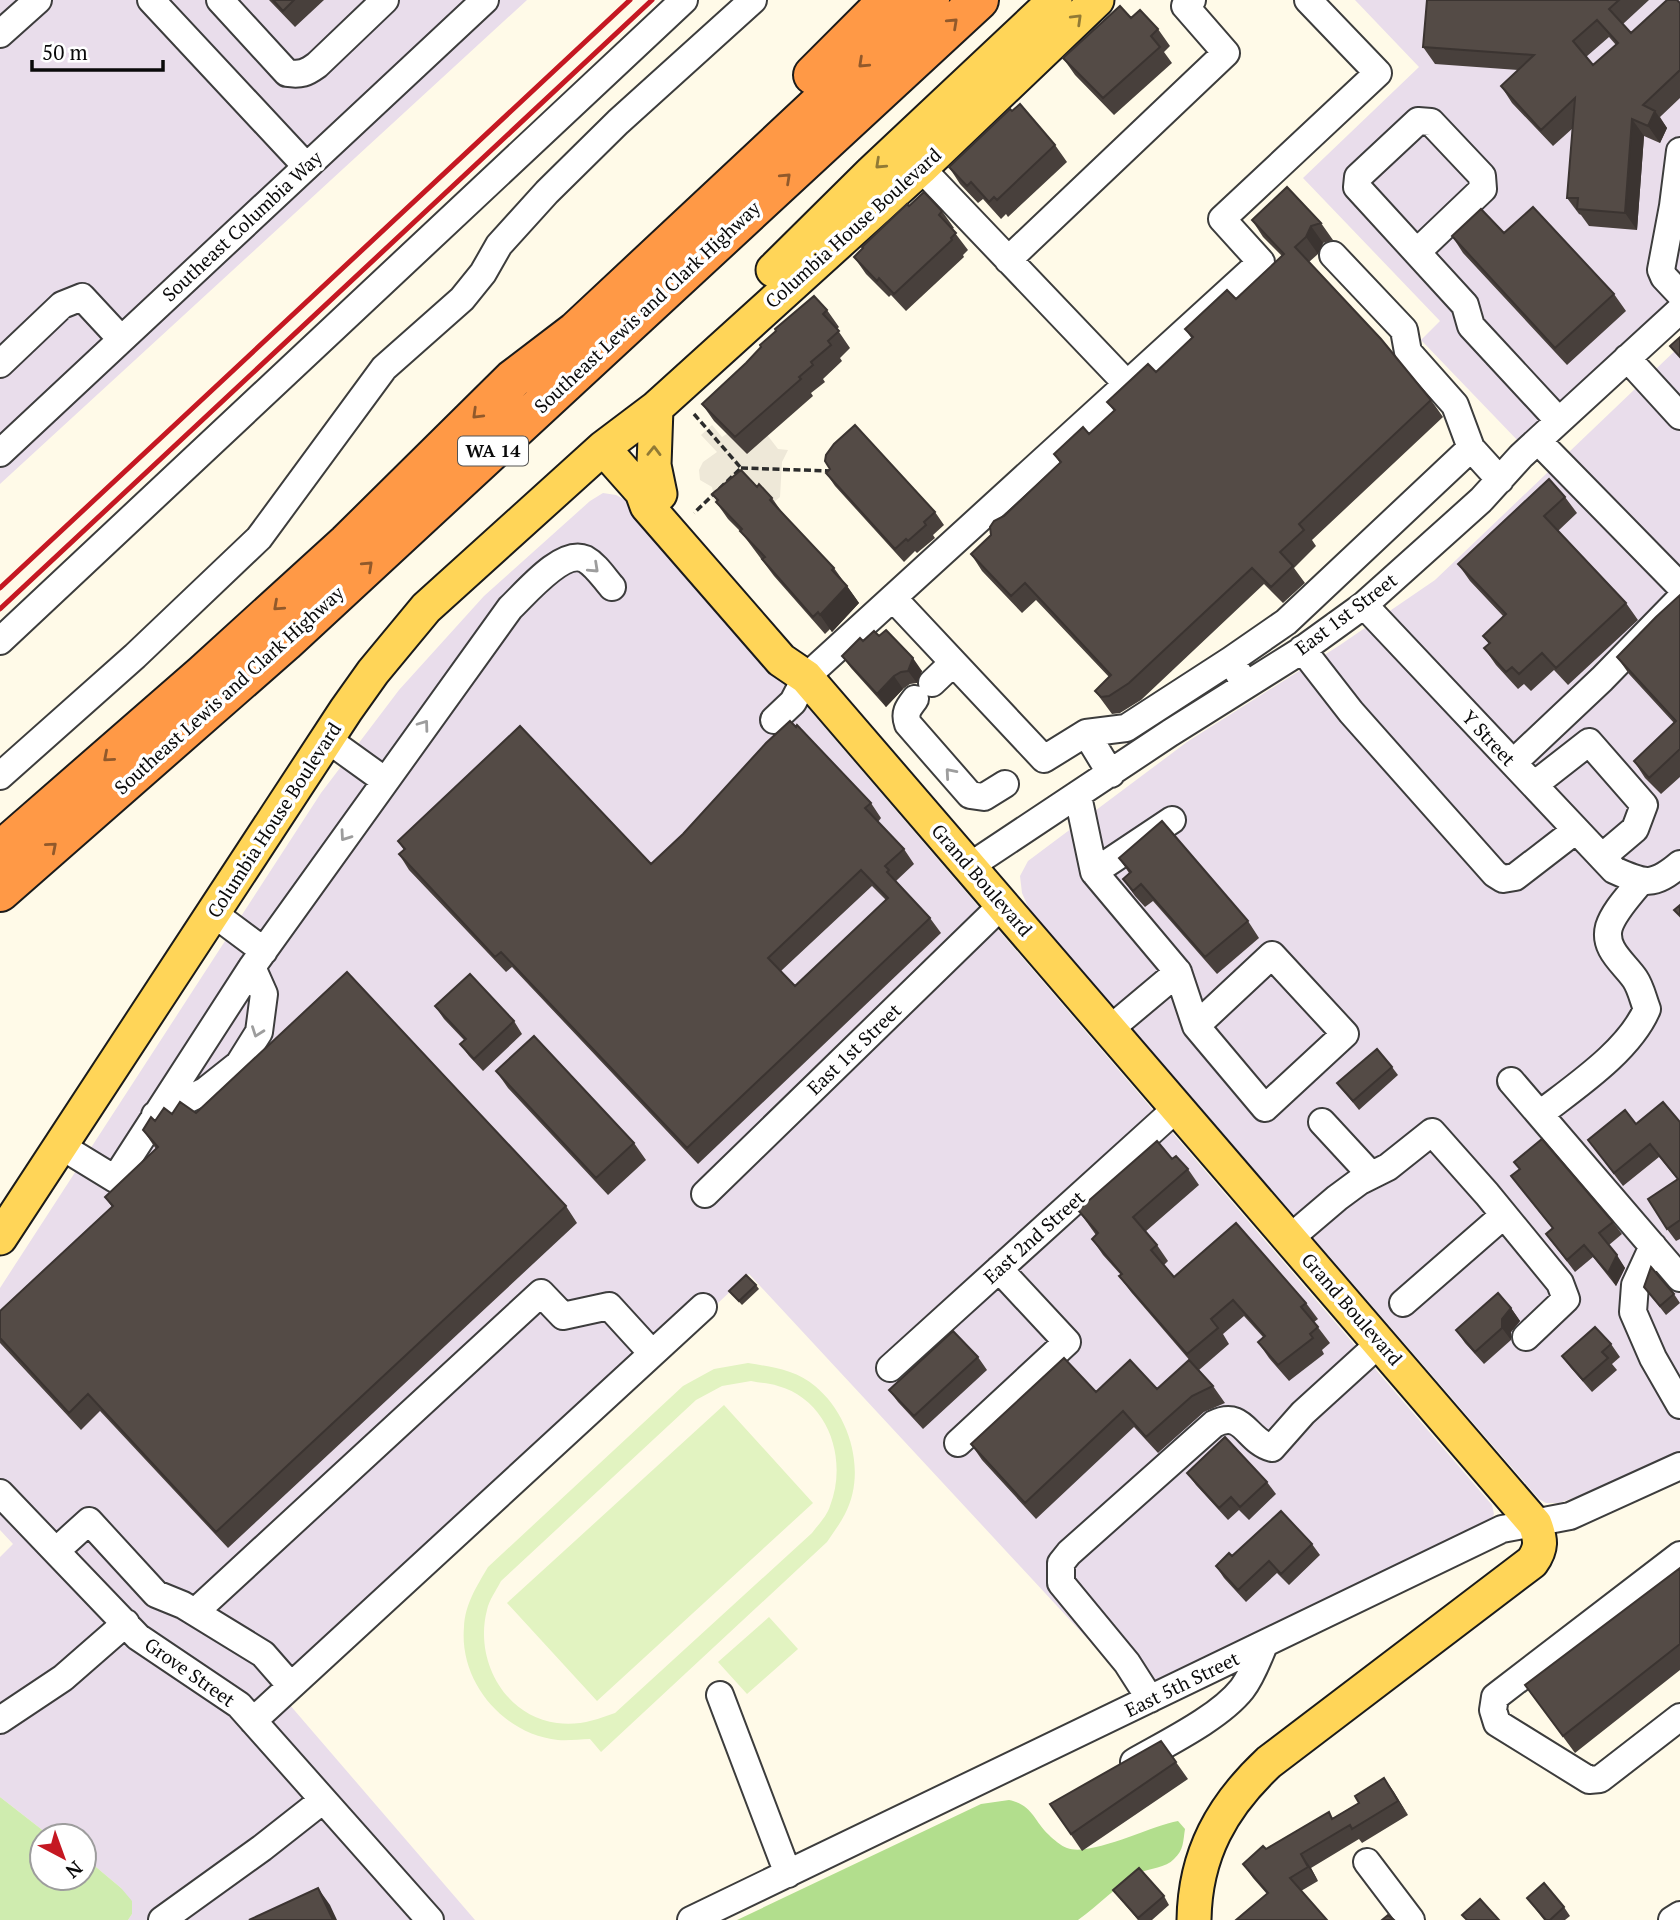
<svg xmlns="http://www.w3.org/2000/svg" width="1680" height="1920" font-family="'PT Serif',serif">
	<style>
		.industrial { fill: #e9ddeb }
		.green { fill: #cfecaf }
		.forest { fill: #b2de8d }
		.pitch { fill: #e2f3c1; fill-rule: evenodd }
		.plaza { fill: #eee8d8 }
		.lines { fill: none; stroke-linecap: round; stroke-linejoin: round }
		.minor-casing { stroke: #3d3d3d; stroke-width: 30 }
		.major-casing { stroke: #1b1b1b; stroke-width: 37 }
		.highway-casing { stroke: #1b1b1b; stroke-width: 42 }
		.path { stroke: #2c2c2c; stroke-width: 3.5; stroke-dasharray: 7 3.5; stroke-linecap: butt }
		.minor { stroke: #fff; stroke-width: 26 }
		.major { stroke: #ffd558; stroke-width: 33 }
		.highway { stroke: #ff9946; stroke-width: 38 }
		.rail { stroke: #c51822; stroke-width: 5 }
		.wall { fill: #48403c; fill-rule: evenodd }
		.shaded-wall { fill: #3b3431 }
		.building { fill: #544b46; stroke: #3b3431; stroke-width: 2; fill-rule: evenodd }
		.oneway { stroke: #917a35 }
		.oneway2 { stroke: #91592b }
		.oneway3 { stroke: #9d9d9d }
		.labels { text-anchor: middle; stroke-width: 7; stroke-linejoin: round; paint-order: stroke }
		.shield { fill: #fff; stroke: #545454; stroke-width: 2 }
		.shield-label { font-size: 18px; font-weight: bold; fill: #0a0a0a }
		.street-label { font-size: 19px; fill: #0a0a0a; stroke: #fff }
	</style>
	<rect width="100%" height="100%" fill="#fffae8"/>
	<!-- industrial -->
	<path class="industrial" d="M0 0H527L0 484Z
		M1355 0H1680V295L1520 443 1421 340 1440 321 1303 178 1419 67Z
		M1680 346V1453L1605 1487 1559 1503H1546L1539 1499 1029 909 1022 893 1020 876 1028 861 1187 742 1340 645 1435 580Z
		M603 493 616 495 633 504 1492 1505 1494 1514 1491 1521 1485 1526 1135 1690 749 1274 289 1704 475 1920H128L132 1914 121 1888 84 1857V1836H50L0 1797V1557L13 1544 0 1530V1288L321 793 399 690 484 596 590 501Z"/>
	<!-- green -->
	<path class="green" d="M0 1797 50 1836H42V1878H84V1857L121 1888 132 1901V1914L128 1920H0Z"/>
	<!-- forest -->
	<path class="forest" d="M1009 1800C1033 1805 1033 1820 1049 1835 1053 1839 1061 1846 1067 1848 1091 1857 1150 1826 1178 1821L1185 1829C1183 1841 1184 1850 1174 1859 1166 1868 1150 1868 1139 1873 1116 1886 1099 1905 1078 1920H737L981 1804Z"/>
	<!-- pitch -->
	<path class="pitch" d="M748 1363C772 1367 796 1370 815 1386 850 1415 867 1472 845 1514 840 1524 833 1533 827 1542L601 1752 590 1739C580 1739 568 1741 558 1740 503 1734 459 1682 464 1627 465 1604 477 1586 488 1567L683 1386 714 1369ZM751 1381C760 1383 770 1383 778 1386 829 1400 848 1460 830 1506 827 1516 818 1525 812 1533L615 1713C596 1720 578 1726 557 1723 504 1716 474 1659 487 1610 489 1600 496 1591 501 1581L696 1400 722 1386Z
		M724 1405 813 1503 597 1701 507 1603Z
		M769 1617 798 1649 747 1694 718 1662Z"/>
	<!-- plaza -->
	<path class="plaza" d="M712 425 722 437 728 433 768 436 778 449 788 450 782 462 780 497 773 503 724 511 709 495 713 492 712 487 700 480 699 470 703 462 717 452 701 435Z"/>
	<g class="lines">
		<!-- minor casing -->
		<g class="minor-casing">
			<path id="minor" d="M151 0 306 166
				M220 0 287 73C301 75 306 73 317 65L385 0
				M0 34 38 0
				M921 149V168L1128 385
				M1680 151 1673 206 1661 270 1664 277 1680 294
				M1417 252 1483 189 1482 176 1431 122 1418 121 1358 177 1357 187 1465 305 1471 326 1559 421
				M1333 255 1404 330 1408 352 1455 405 1471 448
				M1008 260 1226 53 1185 6 1192 0
				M1627 358 1680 416
				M0 364 62 305 82 297 121 339
				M1538 441 1680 586
				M0 453 485 0
				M893 598 1044 759 1086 733 1126 728 1231 660 1245 685
				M1364 605 1614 870C1645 884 1653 887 1680 864
				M0 641 684 0
				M1302 649 1351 712 1495 874 1503 879 1515 877 1576 830
				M1231 660 1286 622 1471 448 1500 480
				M932 683 953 663
				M915 699C908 708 904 713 908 724L970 795 984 797 1005 784
				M774 720 793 702 806 677 1261 262 1222 219 1378 73 1308 0
				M1086 733 1111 774
				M327 739 384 780
				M1513 763 1602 679 1680 599
				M0 776 135 656 259 538 384 368 462 299 483 273 499 245 547 192 618 122 753 0
				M1534 785 1589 742 1644 805 1635 829 1602 857
				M1078 796 1094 872 1178 972 1110 1029
				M970 866 1170 733 1299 652 1364 605 1481 500 1521 456 1680 310
				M1094 872 1172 820
				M213 913 264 951
				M1178 972 1196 1026 1265 1108 1345 1034 1272 955 1196 1026
				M1511 1081 1680 1278
				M1540 1114C1576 1086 1629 1051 1647 1009 1643 999 1641 988 1635 979 1624 963 1603 949 1609 927 1614 911 1630 895 1640 882
				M155 1115 205 1091 239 1064 259 1032 264 994 252 967
				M1322 1122 1371 1175
				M61 1146 115 1179 252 967 510 608C526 593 562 549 585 559 596 565 604 578 612 587
				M705 1194 1003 904
				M1290 1238 1337 1198 1360 1181 1388 1167 1432 1132 1487 1194 1560 1283 1566 1299 1526 1337
				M1653 1246 1635 1285 1633 1312 1653 1358 1680 1405
				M1403 1303 1504 1215
				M890 1368 1178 1107
				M958 1443 1067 1342 999 1269
				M0 1493 138 1637 239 1705 430 1920
				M56 1551 89 1521 156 1594 183 1605 263 1654 291 1686
				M1680 1555 1495 1697 1493 1710 1497 1723 1589 1780 1600 1779 1680 1717
				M195 1612 541 1293 563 1316 609 1306 651 1352
				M720 1695 788 1874
				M1150 1699 1127 1663 1061 1583V1563L1069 1553 1214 1424C1244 1409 1246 1441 1272 1448L1303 1413 1381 1342
				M0 1720 63 1678 126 1623
				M253 1721 703 1307
				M1134 1762C1167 1743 1219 1718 1242 1689 1252 1676 1258 1659 1264 1645
				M1367 1862 1411 1920
				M162 1920 262 1848 323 1800
				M691 1920 1502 1529 1570 1516 1680 1466
				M1672 1920 1680 1915"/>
		</g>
		<!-- major casing -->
		<g class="major-casing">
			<path id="major" d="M773 270 872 172 1055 0
				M656 408 654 465 660 494
				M603 448 642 492 647 506 781 660 806 677 1535 1524C1541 1540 1542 1548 1532 1562L1269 1762C1222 1806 1195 1854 1194 1920
				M0 1238 346 710 373 672 426 608 603 448 656 408 921 168 1097 0"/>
		</g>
		<!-- highway casing -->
		<g class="highway-casing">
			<path id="highway" d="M813 75 888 0
				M0 851 203 674 347 543 513 379 576 331 930 0
				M0 892 285 642 979 0"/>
		</g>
		<!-- path -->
		<path class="path" d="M694 414 741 468 694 513
			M741 468 830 471"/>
		<!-- minor -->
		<use href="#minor" class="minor"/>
		<!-- major -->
		<use href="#major" class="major"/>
		<!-- highway -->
		<use href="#highway" class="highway"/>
		<!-- rail -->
		<path class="rail" d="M0 588 630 0
			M0 609 652 0"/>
	</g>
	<!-- wall -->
	<path class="wall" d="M269 0H324L295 27Z
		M1427 0H1649L1623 24 1631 33 1680 3V98L1660 117 1667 128 1660 143 1644 136 1637 230 1589 226 1581 215 1579 214 1567 198 1573 128 1553 146 1512 103 1501 86 1518 70 1435 64 1423 47ZM1609 37 1616 45 1593 65 1586 57Z
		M1131 18 1158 29 1170 46 1164 52 1172 63 1114 115 1075 75 1063 58Z
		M1055 145 1067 162 1008 217 1006 214 1001 219 983 199 978 203 960 184 949 167Z
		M909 206 942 211 954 228 952 229 968 250 963 255 964 257 906 311 891 295 889 297 866 274 854 257Z
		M1252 220 1321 223 1333 240 1323 243 1318 254 1309 262 1431 400 1443 417 1312 540 1316 546 1294 568 1305 583 1283 603 1264 584 1141 700 1120 713 1112 714 1095 691 1109 677 1036 600 1022 613 982 571 971 554 991 535 1004 516 1060 463 1054 454 1089 434 1114 411 1107 402 1156 372 1192 339 1185 329 1236 299 1282 256 1263 237Z
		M1504 233 1614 294 1626 311 1567 365 1463 253 1452 236Z
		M827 310 839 327 837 329 850 348 840 358 842 361 823 379 825 382 811 393 813 396 747 454 714 421 702 404Z
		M826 473 935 512 944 525 933 535 935 538 917 553 915 551 904 562 835 486Z
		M757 487 772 498 784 515 834 568 859 603 832 632 830 629 825 634 774 576 741 532 728 519 716 502 717 501 712 494Z
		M1565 497 1577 513 1558 531 1626 603 1638 620 1568 685 1554 670 1531 691 1524 684 1518 689 1496 665 1484 648 1489 644 1483 636 1503 616 1470 581 1458 564Z
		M1680 595V777L1661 794 1645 778 1634 761 1674 723 1629 674 1617 657Z
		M879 636 922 671 917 683 910 684 903 689 886 707 851 668 842 656 863 641Z
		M871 803 881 818 878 822 904 849 914 864 896 881 930 918 941 933 698 1164 512 967 506 972 409 870 399 854 404 850 398 841 651 864ZM872 886 886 900 795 986 781 971Z
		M1119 858 1248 921 1259 938 1217 974 1153 901 1145 907 1135 896 1123 879 1129 873Z
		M435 1006 514 1021 522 1034 483 1071 469 1056 460 1044 464 1040 444 1019Z
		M1392 1067 1398 1075 1359 1110 1337 1083Z
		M496 1071 634 1143 646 1160 608 1195 508 1088Z
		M196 1113 566 1206 577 1223 228 1548 100 1411 81 1430 0 1343V1311L112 1207 105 1197 156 1149 143 1130 155 1121 172 1114Z
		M1680 1122V1239L1676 1241 1667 1229 1677 1179 1659 1157 1623 1186 1588 1140 1636 1124Z
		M1172 1159 1188 1169 1199 1185 1145 1232 1157 1245 1168 1261 1164 1265 1174 1277 1306 1303 1318 1319 1314 1322 1330 1343 1322 1350 1324 1354 1289 1381 1269 1358 1258 1342 1263 1337 1244 1316 1223 1334 1229 1344 1199 1370 1213 1386 1225 1403 1204 1412 1158 1453 1134 1427 1036 1519 982 1460 971 1444 1096 1392 1157 1389 1198 1370 1131 1292 1119 1276 1121 1275 1103 1255 1092 1239 1096 1235 1078 1210Z
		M1514 1162 1613 1222 1622 1234 1609 1245 1625 1268 1616 1286 1593 1257 1575 1272 1546 1234 1553 1229 1511 1176 1520 1169Z
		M756 1285 759 1289 742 1305 729 1291Z
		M1644 1287 1674 1294 1680 1303 1666 1315Z
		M1511 1308 1520 1321 1511 1332V1340L1484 1364 1465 1343 1456 1330Z
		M1611 1344 1620 1357 1612 1364 1617 1370 1592 1392 1571 1368 1562 1356Z
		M978 1357 987 1370 923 1429 898 1402 889 1390Z
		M1187 1473 1267 1482 1276 1494 1249 1520 1239 1510 1228 1520 1196 1485Z
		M1312 1544 1320 1555 1289 1585 1277 1573 1246 1602 1224 1578 1216 1566 1232 1556Z
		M1680 1568V1670L1575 1753 1525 1685Z
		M1161 1741 1188 1779 1082 1851 1050 1804Z
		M1384 1778 1408 1815 1362 1843 1359 1839 1311 1868 1318 1881 1301 1891 1267 1894 1253 1878 1243 1864 1266 1849 1333 1818 1359 1803Z
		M1113 1890 1164 1896 1169 1905 1152 1920H1138Z
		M1527 1898 1564 1907 1570 1916 1565 1920H1544Z"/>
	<!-- shaded-wall -->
	<path class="shaded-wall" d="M1655 111 1667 128 1660 143 1648 126Z
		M1632 119 1644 136 1637 230 1625 213Z
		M1311 226 1323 243 1318 254 1306 237Z
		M847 586 859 603 832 632 820 615Z
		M913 658 922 671 917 683 908 671Z
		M894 676 903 689 886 707 877 694Z
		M1617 1255 1625 1268 1616 1286 1608 1273Z
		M1511 1308 1520 1321 1511 1332V1340L1502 1328V1319Z
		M1384 1778 1394 1792 1408 1815 1398 1801Z
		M1301 1854 1311 1868 1318 1881 1308 1867Z
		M318 1888 330 1905 337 1920H333Z"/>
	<!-- building -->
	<path class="building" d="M273 0H294L283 11Z
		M1427 0H1619L1609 9 1631 33 1667 0H1677L1680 3V70L1643 105 1655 111 1648 126 1632 119 1625 213 1577 209 1578 198H1567L1575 98 1541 130 1501 86 1534 55 1423 47ZM1597 20 1618 43 1593 65 1573 41Z
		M1120 6 1131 18 1140 10 1158 29 1151 36 1160 47 1103 98 1063 58Z
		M1020 104 1055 145 997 200 994 197 989 202 971 182 967 186 949 167 1010 109 1012 111Z
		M1287 187 1321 223 1311 226 1306 237 1295 247 1381 339 1431 400 1299 524 1304 530 1280 552 1293 566 1271 587 1252 568 1129 683 1109 696 1101 697 1095 691 1111 675 1025 583 1011 596 971 554 991 535 990 527 994 521 1004 516 1061 462 1054 454 1083 427 1089 434 1115 410 1107 402 1148 364 1156 372 1193 337 1185 329 1227 290 1236 299 1284 254 1252 220Z
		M924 192 942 211 939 215 956 233 951 238 952 240 894 294 879 278 877 281 854 257 863 248 862 247 907 204 909 206Z
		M1533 207 1614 294 1555 348 1452 236 1481 209 1504 233Z
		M814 296 827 310 823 314 839 331 828 341 831 345 811 362 813 365 799 377 801 379 735 437 702 404 746 363 761 347 760 345 776 331 775 329Z
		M1680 337V357L1670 346Z
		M855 425 935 512 924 522 926 525 908 541 906 539 895 549 826 473 830 469 825 461 826 455 834 444Z
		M741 470 757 487 759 484 772 498 770 500 834 568 832 570 847 586 820 615 818 612 813 617 762 559 765 557 740 531 742 529 716 502 718 500 712 494Z
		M1549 479 1565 497 1544 516 1626 603 1556 668 1542 653 1519 674 1512 667 1506 672 1484 648 1490 643 1483 636 1506 614 1458 564Z
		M1680 595V749L1649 778 1634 761 1676 721 1617 657 1656 617Z
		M886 630 913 658 908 671 901 672 894 676 877 694 842 656 860 638 863 641 874 631 879 636Z
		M790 721 796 727 797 725 871 803 865 808 904 849 885 866 889 870 887 872 930 918 687 1148 501 952 495 957 399 854 405 849 398 841 520 726 651 864 683 834 766 743ZM861 870 888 898 795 986 768 958Z
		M1162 821 1248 921 1205 957 1141 884 1133 891 1123 879 1131 872 1119 858Z
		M1680 905V916L1674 910Z
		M347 972 566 1206 216 1532 88 1394 69 1413 0 1338V1311L113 1206 105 1197 158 1147 143 1130 151 1117 155 1121 164 1108 172 1114 180 1102 196 1113Z
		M470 974 514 1021 474 1059 460 1044 466 1039 435 1006Z
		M534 1036 634 1143 596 1178 496 1071Z
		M1377 1049 1392 1067 1353 1101 1337 1083Z
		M1663 1102 1680 1122V1220L1667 1229 1648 1199 1678 1179 1650 1144 1614 1173 1588 1140 1625 1110 1636 1124Z
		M1542 1139 1613 1222 1599 1233 1617 1255 1608 1273 1584 1245 1567 1260 1546 1234 1553 1228 1511 1176 1520 1169 1514 1162Z
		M1157 1141 1172 1159 1176 1156 1188 1169 1133 1217 1157 1245 1151 1250 1174 1277 1236 1223 1306 1303 1301 1307 1318 1327 1310 1334 1313 1338 1278 1365 1258 1342 1265 1336 1233 1300 1211 1319 1218 1328 1187 1354 1119 1276 1122 1274 1092 1239 1098 1233 1078 1210Z
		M1651 1267 1674 1294 1660 1306 1644 1287Z
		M746 1275 756 1285 739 1301 729 1291Z
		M1498 1293 1511 1308 1502 1319V1328L1475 1352 1456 1330Z
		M1595 1327 1611 1344 1602 1352 1608 1358 1583 1380 1562 1356Z
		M953 1331 978 1357 914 1416 889 1390Z
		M1064 1358 1096 1392 1130 1360 1157 1389 1189 1360 1213 1386 1192 1396 1146 1437 1123 1411 1025 1503 971 1444Z
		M1225 1437 1267 1482 1240 1507 1231 1497 1219 1508 1187 1473Z
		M1281 1511 1312 1544 1281 1574 1269 1561 1238 1590 1216 1566 1229 1553 1232 1556Z
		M1680 1568V1644L1563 1736 1525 1685Z
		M1161 1741 1176 1762 1071 1834 1050 1804Z
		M1384 1778 1398 1801 1352 1829 1350 1825 1301 1854 1308 1867 1290 1878 1327 1920H1236L1268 1893 1243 1864 1263 1846 1266 1849 1329 1812 1332 1819 1359 1803 1355 1796Z
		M1139 1868 1164 1896 1138 1918 1113 1890Z
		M1544 1883 1564 1907 1550 1920H1546L1527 1898Z
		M318 1888 333 1920H249Z
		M1480 1899 1499 1920H1467L1462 1915Z
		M1388 1915 1394 1920H1382Z"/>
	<!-- one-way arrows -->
	<defs><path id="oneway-chevron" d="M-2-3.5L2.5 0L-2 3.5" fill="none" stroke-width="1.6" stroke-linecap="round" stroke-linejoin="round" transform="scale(1.75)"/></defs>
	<g class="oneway">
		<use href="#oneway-chevron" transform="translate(1077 19) rotate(-44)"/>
		<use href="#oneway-chevron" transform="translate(880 164) rotate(137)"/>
		<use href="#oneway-chevron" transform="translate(654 451) rotate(-89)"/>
	</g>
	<g class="oneway2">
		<use href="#oneway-chevron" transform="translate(953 23) rotate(-43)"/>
		<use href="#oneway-chevron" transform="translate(863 63) rotate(137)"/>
		<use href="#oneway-chevron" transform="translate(786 178) rotate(-43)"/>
		<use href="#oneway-chevron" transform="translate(477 414) rotate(136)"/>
		<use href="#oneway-chevron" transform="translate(368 566) rotate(-43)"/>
		<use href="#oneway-chevron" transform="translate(278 606) rotate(138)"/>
		<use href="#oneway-chevron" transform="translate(108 757) rotate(139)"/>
		<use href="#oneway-chevron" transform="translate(52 847) rotate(-41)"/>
	</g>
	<g class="oneway3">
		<use href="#oneway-chevron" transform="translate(594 568) rotate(43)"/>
		<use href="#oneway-chevron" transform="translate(424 725) rotate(-54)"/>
		<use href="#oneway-chevron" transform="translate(950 773) rotate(-131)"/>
		<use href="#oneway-chevron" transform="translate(345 836) rotate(125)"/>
		<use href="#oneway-chevron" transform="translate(257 1032) rotate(110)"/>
	</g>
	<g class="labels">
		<!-- shield labels -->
		<rect class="shield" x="458" y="436.5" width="70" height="29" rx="5"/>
		<g class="shield-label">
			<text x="493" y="457">WA 14</text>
		</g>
		<!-- street labels -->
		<g class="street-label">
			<text transform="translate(242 226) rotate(-43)" y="7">Southeast Columbia Way</text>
			<text transform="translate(853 228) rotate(-42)" y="7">Columbia House Boulevard</text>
			<text transform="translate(647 307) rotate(-43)" y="7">Southeast Lewis and Clark Highway</text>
			<text transform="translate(1346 614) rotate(-37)" y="7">East 1st Street</text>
			<text transform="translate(229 690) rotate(-42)" y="7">Southeast Lewis and Clark Highway</text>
			<text transform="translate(1489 738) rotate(47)" y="7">Y Street</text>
			<text transform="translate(274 820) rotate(-57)" y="7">Columbia House Boulevard</text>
			<text transform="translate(982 880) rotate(49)" y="7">Grand Boulevard</text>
			<text transform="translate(854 1049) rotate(-44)" y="7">East 1st Street</text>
			<text transform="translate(1034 1237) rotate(-42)" y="7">East 2nd Street</text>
			<text transform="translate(1352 1309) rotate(49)" y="7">Grand Boulevard</text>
			<text transform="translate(190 1672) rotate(35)" y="7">Grove Street</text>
			<text transform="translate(1182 1684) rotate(-26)" y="7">East 5th Street</text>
		</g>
	</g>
	<!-- north arrow -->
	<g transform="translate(63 1857) rotate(139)"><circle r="33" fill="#ffffff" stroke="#9d9d9d" stroke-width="2"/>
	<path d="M0-5L12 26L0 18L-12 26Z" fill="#c51822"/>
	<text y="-10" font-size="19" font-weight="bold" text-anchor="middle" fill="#0a0a0a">N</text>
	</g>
	<!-- scale -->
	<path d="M32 60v10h131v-10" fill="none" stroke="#0a0a0a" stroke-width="3.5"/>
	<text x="42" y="60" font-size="21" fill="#0a0a0a" stroke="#ffffff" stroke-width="5" paint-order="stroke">50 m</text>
</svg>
